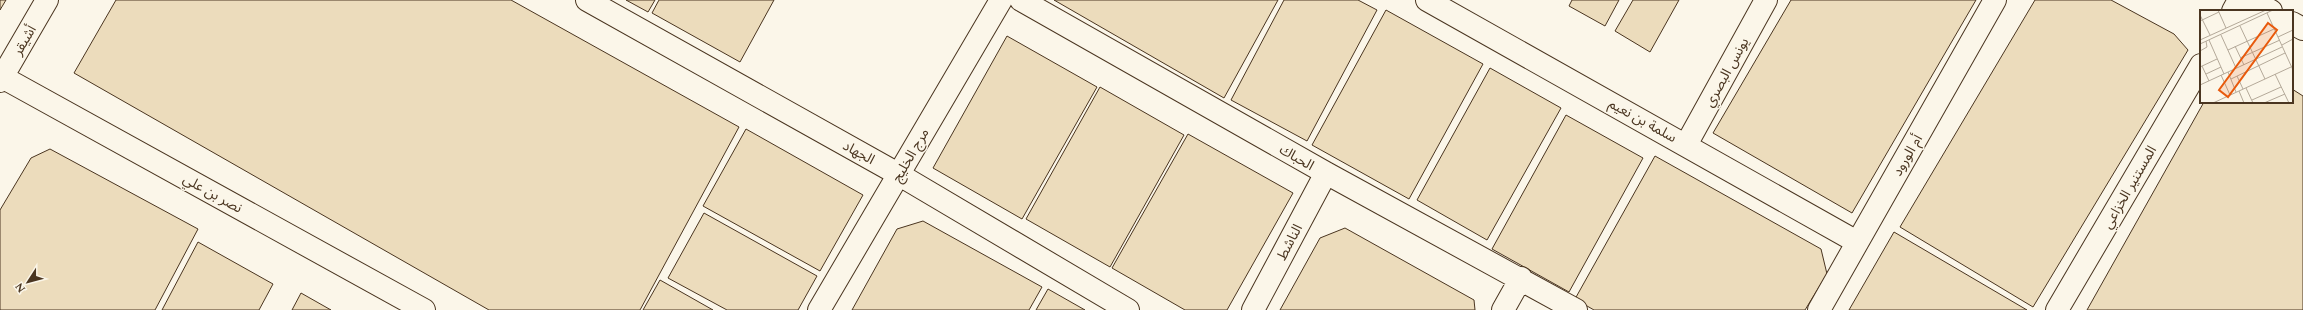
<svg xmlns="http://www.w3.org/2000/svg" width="2303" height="310" font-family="Spectral,'Noto Sans Arabic',serif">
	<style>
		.building { fill: #ecdcbc; stroke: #4a3520 }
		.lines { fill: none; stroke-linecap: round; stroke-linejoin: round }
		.street-casing { stroke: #4a3520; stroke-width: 24 }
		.street { stroke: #fbf6e9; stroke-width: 22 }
		.labels { text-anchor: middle; stroke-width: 3; stroke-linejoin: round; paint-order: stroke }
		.street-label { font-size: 14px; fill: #4a3520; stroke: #fbf6e9 }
		.inset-road { fill: none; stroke: #b4a999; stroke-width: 1 }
		.view { fill: #e8590c; fill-opacity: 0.15; stroke: #e8590c; stroke-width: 2 }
		.inset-edge { fill: none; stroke: #4a3520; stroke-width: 2 }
	</style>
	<rect width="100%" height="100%" fill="#fbf6e9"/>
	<!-- building -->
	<path class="building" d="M0 0H6L0 10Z
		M116 0H511L739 127 640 310H489L74 73Z
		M626 0H655L648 12Z
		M659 0H774L740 62 652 13Z
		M1054 0H1278L1224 98Z
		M1284 0H1358L1377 10 1307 141 1231 100Z
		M1572 0H1619L1605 26 1569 6Z
		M1633 0H1679L1650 52 1615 31Z
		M1791 0H1976L1852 213 1713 133Z
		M2035 0H2111L2174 34 2188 50 2033 307 1900 227Z
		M1386 10 1483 64 1409 199 1312 145Z
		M1007 36 1097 87 1022 219 933 168Z
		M1490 68 1561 108 1487 240 1417 200Z
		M1100 87 1184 135 1110 267 1026 219Z
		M2292 89 2303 96V310H2087L2204 102H2292Z
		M1566 115 1643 158 1569 292 1492 249Z
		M746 129 863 195 820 271 703 206Z
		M1188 134 1293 193 1227 310H1185L1112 268Z
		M50 149 198 229 155 310H0V210L31 158Z
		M1655 156 1821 249 1827 274 1805 310H1594L1575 299Z
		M704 213 817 276 798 310H727L668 278Z
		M923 221 1042 287 1029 310H852L897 229Z
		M1345 228 1474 300 1475 310H1280L1320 238Z
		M1894 232 2027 310H1849Z
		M198 242 273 284 259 310H162Z
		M660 280 713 310H643Z
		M1048 289 1085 310H1036Z
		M301 293 331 310H292Z"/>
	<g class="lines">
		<!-- street casing -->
		<g class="street-casing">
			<path id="street" d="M587 0 898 174 1128 310
				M1021 0 1326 173 1576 310
				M1427 0 1857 242
				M2252 0 2271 11
				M2233 11 2239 0
				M2292 23 2303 29
				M2 77 424 310
				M0 81 47 0
				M1686 145 1766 0
				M819 310 1001 0
				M1253 310 1326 173
				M1503 310 1521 278
				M1819 310 1995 0
				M2057 310 2201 65"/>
		</g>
		<!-- street -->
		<use href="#street" class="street"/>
	</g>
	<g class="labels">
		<!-- street labels -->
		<g class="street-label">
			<text transform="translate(24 40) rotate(-60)" y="5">أشيقر</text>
			<text transform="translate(1726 72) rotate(-61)" y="5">يونس البصري</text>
			<text transform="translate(1643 120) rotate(29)" y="5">سلمة بن نعيم</text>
			<text transform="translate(859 152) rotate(29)" y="5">الجهاد</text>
			<text transform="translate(910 155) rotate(-60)" y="5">مرج الخليج</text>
			<text transform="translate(1907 155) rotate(-60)" y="5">أم الورود</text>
			<text transform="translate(1297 157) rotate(30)" y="5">الحباك</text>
			<text transform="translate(2129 187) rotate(-60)" y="5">المستنير الخزاعي</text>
			<text transform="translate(213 193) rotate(29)" y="5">نصر بن علي</text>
			<text transform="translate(1289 242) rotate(-62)" y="5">الناشط</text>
		</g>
	</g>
	<!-- overview -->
	<g transform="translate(2200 10)">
		<rect width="93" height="93" fill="#fbf6e9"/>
		<path class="inset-road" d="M18 0 26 18M67 3 93 60M0 5 10 25M0 11 19 2M40 16 65 69M21 25 36 58M78 27 93 20M0 30 66 0M9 30 24 64M0 34 73 0M82 35 93 29M35 36 44 55M28 40 74 19M0 41 7 37 6 31M40 48 80 30M2 56 9 71M0 57 17 49M28 62 36 82M6 64 21 57M75 64 89 93M21 65 30 85M37 66 43 79M31 69 85 43M0 75 82 37M46 78 53 93M39 81 44 93M52 90 81 77M13 93 91 57M64 93 85 84"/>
		<path class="view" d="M68 13 77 20 28 87 19 80Z"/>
		<rect width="93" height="93" class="inset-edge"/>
	</g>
	<!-- north arrow -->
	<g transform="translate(28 282) rotate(234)" stroke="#fbf6e9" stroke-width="3" paint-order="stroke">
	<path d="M0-3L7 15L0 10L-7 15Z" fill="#4a3520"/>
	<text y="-6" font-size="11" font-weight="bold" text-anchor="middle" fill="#4a3520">N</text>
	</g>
</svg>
